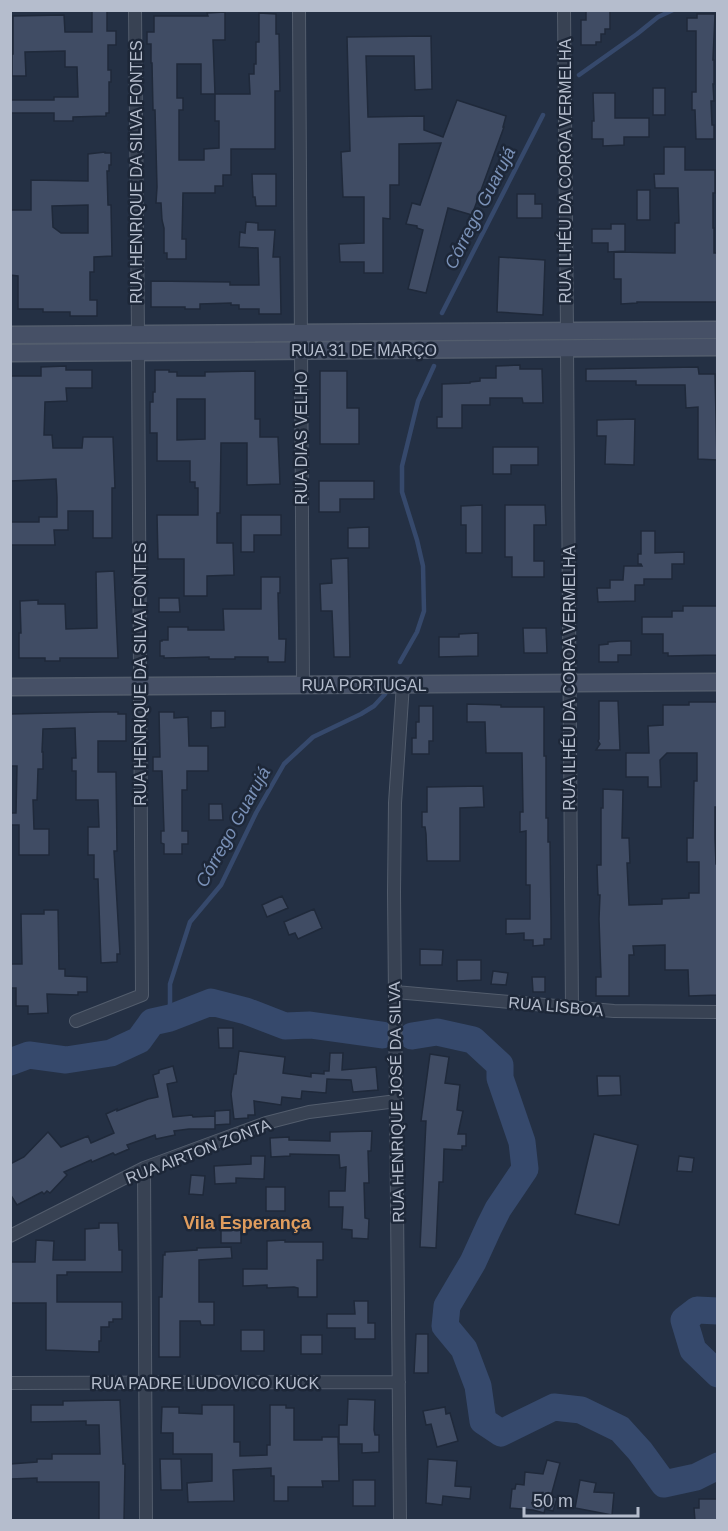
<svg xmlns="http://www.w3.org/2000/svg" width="728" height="1531" font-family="Arial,sans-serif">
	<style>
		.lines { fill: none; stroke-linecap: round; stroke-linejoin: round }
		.stream { stroke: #36496c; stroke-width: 4.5 }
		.river { stroke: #36496c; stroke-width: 27 }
		.building { fill: #404c64; stroke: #1f293a; stroke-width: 1.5; fill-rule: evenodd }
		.street-casing { stroke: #535d6d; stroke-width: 14 }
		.secondary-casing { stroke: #535d6d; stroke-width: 19 }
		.street { stroke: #384253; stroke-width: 12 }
		.secondary { stroke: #465066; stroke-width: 16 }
		.labels { text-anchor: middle; stroke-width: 5; stroke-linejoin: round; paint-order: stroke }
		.street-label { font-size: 16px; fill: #b5bdcd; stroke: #1d2738 }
		.water-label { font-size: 18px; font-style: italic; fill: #7a91b7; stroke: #1d2738 }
		.neighbourhood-label { font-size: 18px; font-weight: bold; fill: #e09d5e; stroke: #1d2738 }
	</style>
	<rect width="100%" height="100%" fill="#243044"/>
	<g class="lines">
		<!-- stream -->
		<path class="stream" d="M579 75 637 34 658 17 673 10
			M442 313 543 115
			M400 662 417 632 424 611 423 566 417 540 402 492V466L418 401 434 366
			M170 1018V984L190 922 221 885 256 813 284 764 313 737 361 714 374 706 385 694"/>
		<!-- river -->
		<path class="river" d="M412 1036 437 1032 473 1040 500 1065V1078L522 1142 525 1169 498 1209 489 1227 473 1262 447 1306 445 1326 464 1349 478 1386 483 1421 501 1433 554 1407 581 1410 620 1429 640 1451 664 1484 696 1477 718 1466
			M10 1062 29 1055 66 1060 111 1053 139 1040 152 1022 170 1018 211 1002 246 1011 285 1026 310 1025 382 1035
			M718 1311 697 1310 684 1320 693 1350 718 1374"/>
	</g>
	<!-- building -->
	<path class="building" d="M586 10H610V29H605V34H601V42H596V45H581V20H586Z
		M92 11H107V31H116V45H108V70H111V82H109V113H106V116L73 117V121H54V113H10V100H54V97H78L77 67H65V51L25 52 26 76H12V54H13V16L64 15 65 32H92Z
		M225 12V40H213L215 94H201V64H177V98H183V110H179V160H204V149L219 148V121H215V94H250L249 74H254V64H256V42H259V13L276 14V34H279L280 91H275V149H231V175H223V186H215V193H183L182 239H186V259H167V253H164V228L162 220 161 203H156L157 187 155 110H153L152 63H151V44H147V32H154V16H208L207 13Z
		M697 14H715L713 60H714V84H713L714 101H711L712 125H714V139H696L695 110H692V92H696V31H687V18H697Z
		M431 36 432 89 415 90 414 56H366L368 117 424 116V130L443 137 457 100 506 116 503 127H504L472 215 448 208 426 293 408 289 423 230 417 228V226L406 224 412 203 420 205 441 143 399 144V185H390V219L383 218V273H364V262H340L339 244 364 243V197H343L341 152 350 151 347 37Z
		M653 88H665V115H653Z
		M593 93H615V118H649V137H624V145L603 146V139H592V121H594Z
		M664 147H685V170H715V193H713V228H714V253H717V302H637V303L621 304V279H614V252L675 253V223H679L678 188H655L654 174H664Z
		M105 152V153H111V165H109V171H107L108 205H111L112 256 94 257V272H90V300H97V316H70V312H43V309H18V276L10 275V210H31V180L88 181V154ZM88 205V233H61L53 227 52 206Z
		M252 174H276V206H256L255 197H253Z
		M637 190H650V220H637Z
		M517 194H535V204H542V218H517Z
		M246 222 258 223V230H275L273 257H280L281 314H259V309H239V305H231V303L200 304V309H185V307H151V281L230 282V285H259L258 248 239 247 240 232 245 233Z
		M611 224H625V251L608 252V243H592V229H611Z
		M499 257 545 260 543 315 497 312Z
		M520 365V369H542L543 403H523L522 398H490V405H462V428H437V417H442V384L470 383V382L480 381V378H496V366Z
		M66 366V370H92V388H66L67 401 45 402 44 435H52L53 448H82L83 437H113L115 488H112V538H93V511H68V530H54L55 545H10V522H39V517H57V497L56 479 10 481V376H41V367Z
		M698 367 699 374H715L717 460 698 459V407L686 408 685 385H636V381H586V369Z
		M155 370H169V372H177V376H205V372L255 371V419H260V437H278L280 484 247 485V443H221L220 513H217V543H233L234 575 207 576V596H184V559H158L157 515H198V488H195V482H190V461H157V433H150V402H153V392H155ZM177 399H205V439L177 440Z
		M320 371H347V408H359V444H320Z
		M635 419 634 465 605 464 606 436H597V420Z
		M493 447H538V465H511V474H493Z
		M319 481H374V499H340V512H319Z
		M482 505V553H466V525H461V506Z
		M505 505H545L546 525H534V561H544V577H512V557H505Z
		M241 515H281V535H254V552H241Z
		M369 527V548H348V528Z
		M641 531H655V553L684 552V564H672V579H644V585H635V601L598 602 597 588H610V580H623L624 566H642L641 564H638V554H641Z
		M348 558 350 657H334L332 611H321L320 584 332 583 331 559Z
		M114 571 118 658H60V661H45V658H19V633H21L20 601 38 600V604H65L66 629 97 628 96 572Z
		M261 577H280V593H278L279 639H286L285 662H268V657H235V659H209V657L164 658V656H160V641H162V640H168V627H188V630H224L223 609H261Z
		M159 598H179L180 612H159Z
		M683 606H717V655L668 656V653H663V634H642V617H672V611H683Z
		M523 628H546L547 653H524Z
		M478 633V656L439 657V637H459V634Z
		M620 641H631V655H618V662H599V645L608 644V642Z
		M599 701H618L620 750H596L600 744 598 741 599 739Z
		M689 702H717V807H715V838L716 864H717V995L689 996 688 970H665V945L633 946 634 955H629V996H596V977H601L599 919 600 895H598L597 865H601V808H603V789L623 790 622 838H629L630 863H627L629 905 662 904V899L689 898V893H699V862H687V838H693L694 781H697V753H667L660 760 661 787H648V777H626V753H649L648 726 663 725V705H689Z
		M467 704 501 705V707H544V756H546V818H548V842H550L551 920V939H544V945L533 946V940H524V933L506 934V919H530V885H526V831L520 832V812H523L522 753H486L485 722H467Z
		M419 706H433V741H429V754H412V738H416V722H419Z
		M211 711H225V727L211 728Z
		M102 712H118V714H126V741H98V772H116L117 851H114L120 954H117V962L101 963 98 879H94V855H88V827H99L98 800H76V771H72V758H76L75 728 43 729 42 752H43V769H38L37 800H33L34 829H49V855H19V825H10V813H16L17 766H10V714Z
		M159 712H174V718L188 717 189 746H208V771H187V790H182V831H188V844H182V854H164V844L161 843V831H164L162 771H153V757H160Z
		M483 786 484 807 460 808V861H427L426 834 425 827H422V812H427V787Z
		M209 804H222L223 820H209Z
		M282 896 288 908 267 917 262 905Z
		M314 909 322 928 298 939 295 933 289 935 284 922Z
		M44 910H58L59 969H65V976L87 977V992H78V995L47 994 48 1013 28 1014V1006H16V988H10V964H22L21 914H44Z
		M420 949 443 950 442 965H420Z
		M457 960H481V980L457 981Z
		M493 971 508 973 506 985 491 984Z
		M532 977H545V992H533Z
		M218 1028H233V1048H219Z
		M239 1051 285 1057 283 1073 311 1077V1073L324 1074V1071H329L330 1053H343L342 1070 376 1067 378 1090 353 1092 351 1080 327 1079 326 1093 302 1091 301 1099 282 1097 281 1105 254 1101 255 1115H248V1118L234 1119 231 1094 234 1074H236Z
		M430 1054 449 1057 445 1083 460 1085 457 1110 463 1111 458 1134H466V1146H462V1150L444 1149 443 1182H439L436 1248 420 1247 426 1121H421Z
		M173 1066 177 1082 167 1084 173 1117 192 1115 193 1117 215 1116V1129H189L174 1131 175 1135 156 1139 155 1135 127 1145 129 1149 115 1155 113 1153 92 1162 91 1160 64 1172 67 1175 50 1193 47 1191 44 1194 42 1192 17 1205 10 1194V1164L24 1157 48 1132 61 1147 88 1136 91 1143 114 1133 106 1114 117 1109V1111L148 1099 158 1097 153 1075 159 1073V1070Z
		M597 1076H620L621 1095 598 1096Z
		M230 1110V1124L215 1125V1111Z
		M372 1131 371 1151H368L369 1183H364L365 1218 369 1219 368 1239 352 1238V1230L342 1229 343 1207H329V1191H345L346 1167 340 1168 339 1155 290 1154V1156L271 1157 270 1138 289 1137V1140L330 1141V1132Z
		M594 1134 638 1145 619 1225 575 1214Z
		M251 1156H265L264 1179 236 1178V1183L215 1184 214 1166 251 1164Z
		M679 1156 694 1158 692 1172 677 1171Z
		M191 1175 205 1176 203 1195 189 1194Z
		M266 1187H285V1211H266Z
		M221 1220H241V1243H221Z
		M99 1223H118L119 1250H122V1272H67V1275H57V1302H122V1319H113V1322H109V1327H101V1341H99V1352L46 1350V1303H10V1262H35L36 1240 54 1241 53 1260H85V1229L99 1228Z
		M285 1240V1242H323V1260H317V1297H298V1288L294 1287 267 1288V1285L243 1286V1269H267V1241Z
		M231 1247 232 1258 199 1260V1302H214V1325H201L200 1321H180V1357H159V1297H162L163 1255H165V1252L197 1250V1248Z
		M354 1301H368V1323H375V1339H355V1328H327V1314H355Z
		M241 1330H264V1351H241Z
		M416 1334H428V1373H414Z
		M301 1335H322V1354H301Z
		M348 1399 375 1400 374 1430 375 1435H379V1452L362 1453V1444H339V1425H347Z
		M120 1400 123 1464H125L124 1521H99V1482H37V1478L10 1479V1464L37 1462V1459H52V1454H100L99 1425H86V1421L31 1422V1405H63V1401Z
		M202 1405H234V1442H240V1456L267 1455V1445H270V1405H286V1408H294V1440H322V1437H338L339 1481H322L323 1487H288V1501H274V1476H271V1468L233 1470 234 1501 188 1502 187 1483 212 1481V1454H173V1433H161L162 1407H179V1413L202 1414Z
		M445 1407 446 1414 450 1413 458 1441 437 1447 431 1424 426 1425 423 1411Z
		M160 1459H181L182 1490H161Z
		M428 1459 457 1461 455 1486 471 1487 470 1499 443 1496 442 1505 426 1503Z
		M547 1460 560 1463 551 1496 557 1498 553 1511 545 1509 544 1513 533 1510 510 1508 512 1489H515L516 1484 524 1485 525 1472 543 1474Z
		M353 1480H375V1506H353Z
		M580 1480 596 1483 594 1492 614 1493 612 1515 575 1508Z
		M699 1499H717V1521H695L694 1508H699Z"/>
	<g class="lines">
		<!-- street casing -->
		<g class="street-casing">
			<path id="street" d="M135 10 138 334
				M299 10 303 685
				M564 10 567 331
				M567 348 572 1009
				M395 992 614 1011 718 1012
				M76 1021 142 995 138 352
				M144 1168 146 1520
				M10 1236 144 1168 266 1123 309 1112 397 1101
				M10 1383 399 1382
				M400 1520 394 892 395 803 403 684"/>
		</g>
		<!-- secondary casing -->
		<g class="secondary-casing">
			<path id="secondary" d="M10 335 718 330
				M10 353 718 347
				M10 687 718 682"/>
		</g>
		<!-- street -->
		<use href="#street" class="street"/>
		<!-- secondary -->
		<use href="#secondary" class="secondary"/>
	</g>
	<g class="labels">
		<!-- street labels -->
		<g class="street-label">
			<text transform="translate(565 171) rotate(-90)" y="6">RUA ILHÉU DA COROA VERMELHA</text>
			<text transform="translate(136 172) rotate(-90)" y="6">RUA HENRIQUE DA SILVA FONTES</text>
			<text x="364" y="356">RUA 31 DE MARÇO</text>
			<text transform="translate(301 438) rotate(-90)" y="6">RUA DIAS VELHO</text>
			<text transform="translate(140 674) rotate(-90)" y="6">RUA HENRIQUE DA SILVA FONTES</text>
			<text transform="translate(569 678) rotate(-90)" y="6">RUA ILHÉU DA COROA VERMELHA</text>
			<text x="364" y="691">RUA PORTUGAL</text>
			<text transform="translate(556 1006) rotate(5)" y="6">RUA LISBOA</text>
			<text transform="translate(396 1102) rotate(-91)" y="6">RUA HENRIQUE JOSÉ DA SILVA</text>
			<text transform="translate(198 1151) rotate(-21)" y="6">RUA AIRTON ZONTA</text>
			<text x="205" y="1389">RUA PADRE LUDOVICO KUCK</text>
		</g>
		<!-- water labels -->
		<g class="water-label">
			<text transform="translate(480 208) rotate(-63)" y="6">Córrego Guarujá</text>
			<text transform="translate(233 827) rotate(-61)" y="6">Córrego Guarujá</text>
		</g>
		<!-- neighbourhood labels -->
		<g class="neighbourhood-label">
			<text x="247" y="1229">Vila Esperança</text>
		</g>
	</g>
	<!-- border -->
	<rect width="728" height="1531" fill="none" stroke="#b5bdcd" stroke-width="24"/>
	<!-- scale -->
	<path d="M524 1507v9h114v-9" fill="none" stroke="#b5bdcd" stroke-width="3"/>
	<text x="533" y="1507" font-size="18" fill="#b5bdcd" stroke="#1d2738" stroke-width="4.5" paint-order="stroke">50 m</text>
</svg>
